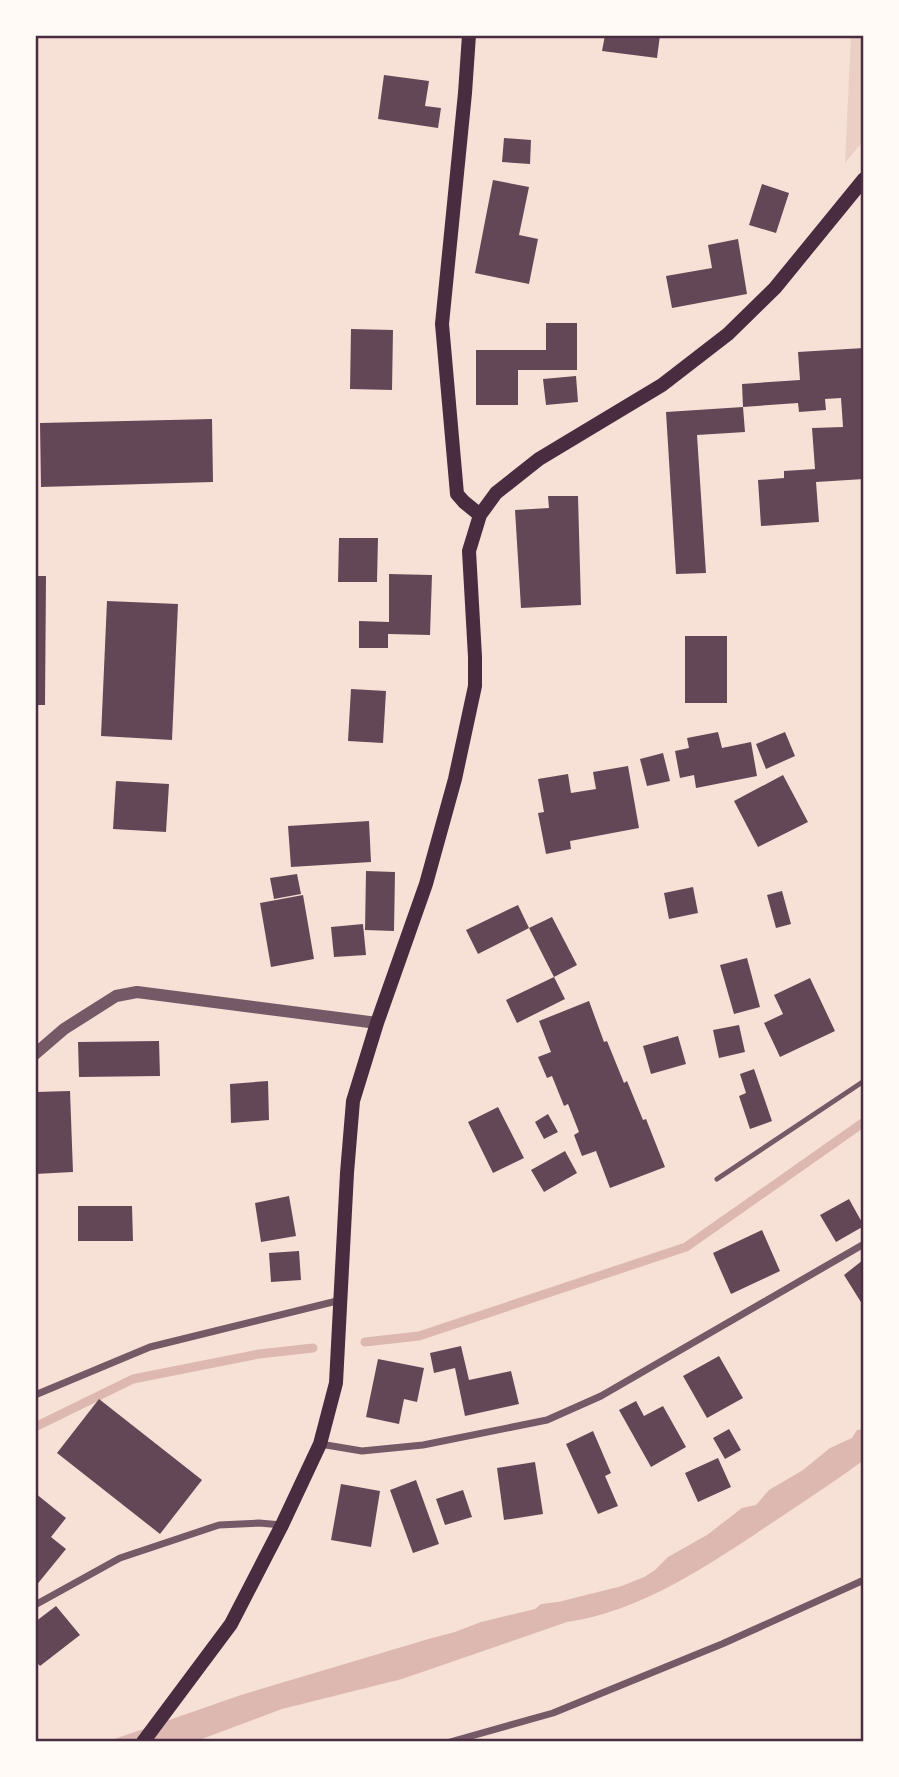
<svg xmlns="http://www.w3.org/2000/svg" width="899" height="1777" font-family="Quicksand,sans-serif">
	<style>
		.green { fill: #ebcfc5 }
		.water { fill: #dcb8b0 }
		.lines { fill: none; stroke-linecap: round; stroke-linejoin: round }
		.stream { stroke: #dcb8b0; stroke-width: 9 }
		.building { fill: #644757 }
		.path { stroke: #4a2c40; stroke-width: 4.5 }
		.service { stroke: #755966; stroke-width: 5 }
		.minor { stroke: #755966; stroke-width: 7 }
		.tertiary { stroke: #755966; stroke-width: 12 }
		.secondary { stroke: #4a2c40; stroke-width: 14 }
		.neatline { fill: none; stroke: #4a2c40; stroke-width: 2.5 }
	</style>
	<rect width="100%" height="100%" fill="#f7e1d7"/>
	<!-- green -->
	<path class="green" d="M851 35H864V140L845 163Z"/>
	<!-- water -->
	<path class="water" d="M864 1429V1460C828 1486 791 1510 754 1535 696 1573 636 1612 567 1622L402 1679 282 1709 194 1742H106L241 1695 432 1638 455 1632 481 1622 535 1609 541 1604 558 1602 622 1586 644 1577 655 1570 668 1557 707 1535 742 1508 756 1505 769 1490 803 1470 830 1448 852 1438 857 1430Z"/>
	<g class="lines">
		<!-- stream -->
		<path class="stream" d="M365 1342 419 1336 686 1247 864 1122
			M35 1427 133 1379 259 1354 313 1348"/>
	</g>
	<!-- building -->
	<path class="building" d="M605 35H660L657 58 602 51Z
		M384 75 429 81 425 106 441 108 438 128 378 119Z
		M504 138 531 140 530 164 502 162Z
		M493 180 529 187 519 235 538 239 529 284 475 273Z
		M762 184 789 193 776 233 749 225Z
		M738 239 747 294 672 308 666 276 712 268 708 245Z
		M546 323H577V370H518V405H476V350H546Z
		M351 329 393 330 392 390 350 389Z
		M864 348V479L816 482 819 522 761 526 758 480 784 478V471L815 469 812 428 843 427 841 398 825 399 826 410 799 412 798 403 743 407 742 384 800 380 798 352Z
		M576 376 578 402 546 405 543 379Z
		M743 407 745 432 697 435 706 573 676 574 666 412Z
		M212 419 213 482 41 487 40 423Z
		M548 496H578L581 605 521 608 515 510 549 508Z
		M339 538H378L377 582H338Z
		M389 574 432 575 430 635 388 634V648H359V621L389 622Z
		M35 576H46L45 705H35Z
		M107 601 178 604 172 740 101 736Z
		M685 636H727V703H685Z
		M351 689 386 691 383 743 348 741Z
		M718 732 722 748 751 742 757 776 696 788 694 775 680 778 675 751 689 748 687 738Z
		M785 732 795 756 766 769 756 744Z
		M663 753 670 781 647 786 640 759Z
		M628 766 639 828 570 841 571 849 546 854 538 813 544 812 538 779 568 774 571 793 596 789 593 772Z
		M783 775 808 822 758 847 734 801Z
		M116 781 169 784 166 832 113 829Z
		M369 821 371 862 291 867 288 826Z
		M366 871 395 872 394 931 365 930Z
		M297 874 301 894 274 899 270 878Z
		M693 887 698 913 669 919 664 893Z
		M782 891 791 924 776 928 767 895Z
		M303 895 314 959 271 967 260 903Z
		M518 905 529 928 478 954 466 930Z
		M552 917 577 965 554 977 529 928Z
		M363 924 366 955 334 957 331 927Z
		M747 958 760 1007 734 1014 720 965Z
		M554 977 565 999 517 1023 506 1000Z
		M810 978 835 1031 780 1057 764 1023 783 1014 774 995Z
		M589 1001 604 1042 607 1041 624 1083 627 1081 643 1120 646 1119 665 1167 610 1188 596 1151 582 1156 574 1135 579 1132 568 1104 564 1106 552 1076 547 1078 538 1057 551 1052 539 1021Z
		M739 1025 745 1052 719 1058 713 1030Z
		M678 1036 686 1064 651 1074 643 1046Z
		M159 1041 160 1076 79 1077 78 1042Z
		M754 1069 772 1121 750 1129 739 1096 746 1093 740 1074Z
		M268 1081 269 1120 231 1123 230 1084Z
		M70 1091 73 1172 35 1174V1092Z
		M498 1107 524 1158 493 1173 468 1122Z
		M548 1114 558 1132 544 1139 535 1122Z
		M565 1151 577 1173 544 1192 531 1170Z
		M289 1196 296 1236 261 1242 255 1203Z
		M849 1199 864 1226 836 1242 820 1215Z
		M78 1206H132L133 1241H78Z
		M762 1230 780 1271 731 1294 713 1253Z
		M299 1251 301 1280 271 1282 269 1253Z
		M863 1260 864 1262V1307L844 1275Z
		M461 1346 469 1380 511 1371 519 1404 465 1416 455 1368 434 1373 430 1353Z
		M719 1356 743 1398 707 1418 683 1376Z
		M378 1359 424 1368 417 1402 404 1399 399 1424 366 1417Z
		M99 1399 202 1480 160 1534 57 1453Z
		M636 1401 644 1416 663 1406 686 1447 651 1467 619 1410Z
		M729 1429 741 1450 725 1459 713 1438Z
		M593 1431 611 1473 605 1476 618 1506 598 1514 566 1444Z
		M718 1458 731 1487 698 1502 685 1473Z
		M535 1462 543 1514 504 1520 497 1468Z
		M416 1480 439 1544 413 1553 390 1490Z
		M341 1484 380 1491 371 1547 331 1540Z
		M463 1490 472 1517 445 1525 436 1499Z
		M35 1493 66 1518 51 1537 66 1549 35 1587Z
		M56 1606 80 1635 40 1666 35 1660V1622Z"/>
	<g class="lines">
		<!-- path -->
		<path class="path" d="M35 1362V1376"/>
		<!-- service -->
		<path class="service" d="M717 1179 864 1081"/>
		<!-- minor -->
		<path class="minor" d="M35 1395 150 1347 341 1300
			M320 1444 362 1451 423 1445 547 1420 601 1396 864 1244
			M35 1605 120 1558 219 1525 259 1523 282 1525
			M450 1742 553 1713 722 1644 864 1580"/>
		<!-- tertiary -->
		<path class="tertiary" d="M35 1054 64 1029 116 996 137 992 377 1023"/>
		<!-- secondary -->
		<path class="secondary" d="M469 35 465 93 442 324 457 494 464 502 480 515
			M143 1742 231 1624 282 1525 320 1444 336 1383 347 1173 353 1101 377 1023 426 884 455 779 475 686V657L469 551 480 515 496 493 539 459 662 385 728 334 775 288 864 179"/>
	</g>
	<!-- border -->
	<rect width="899" height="1777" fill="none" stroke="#fffaf5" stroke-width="74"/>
	<rect x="37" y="37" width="825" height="1703" class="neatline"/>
</svg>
